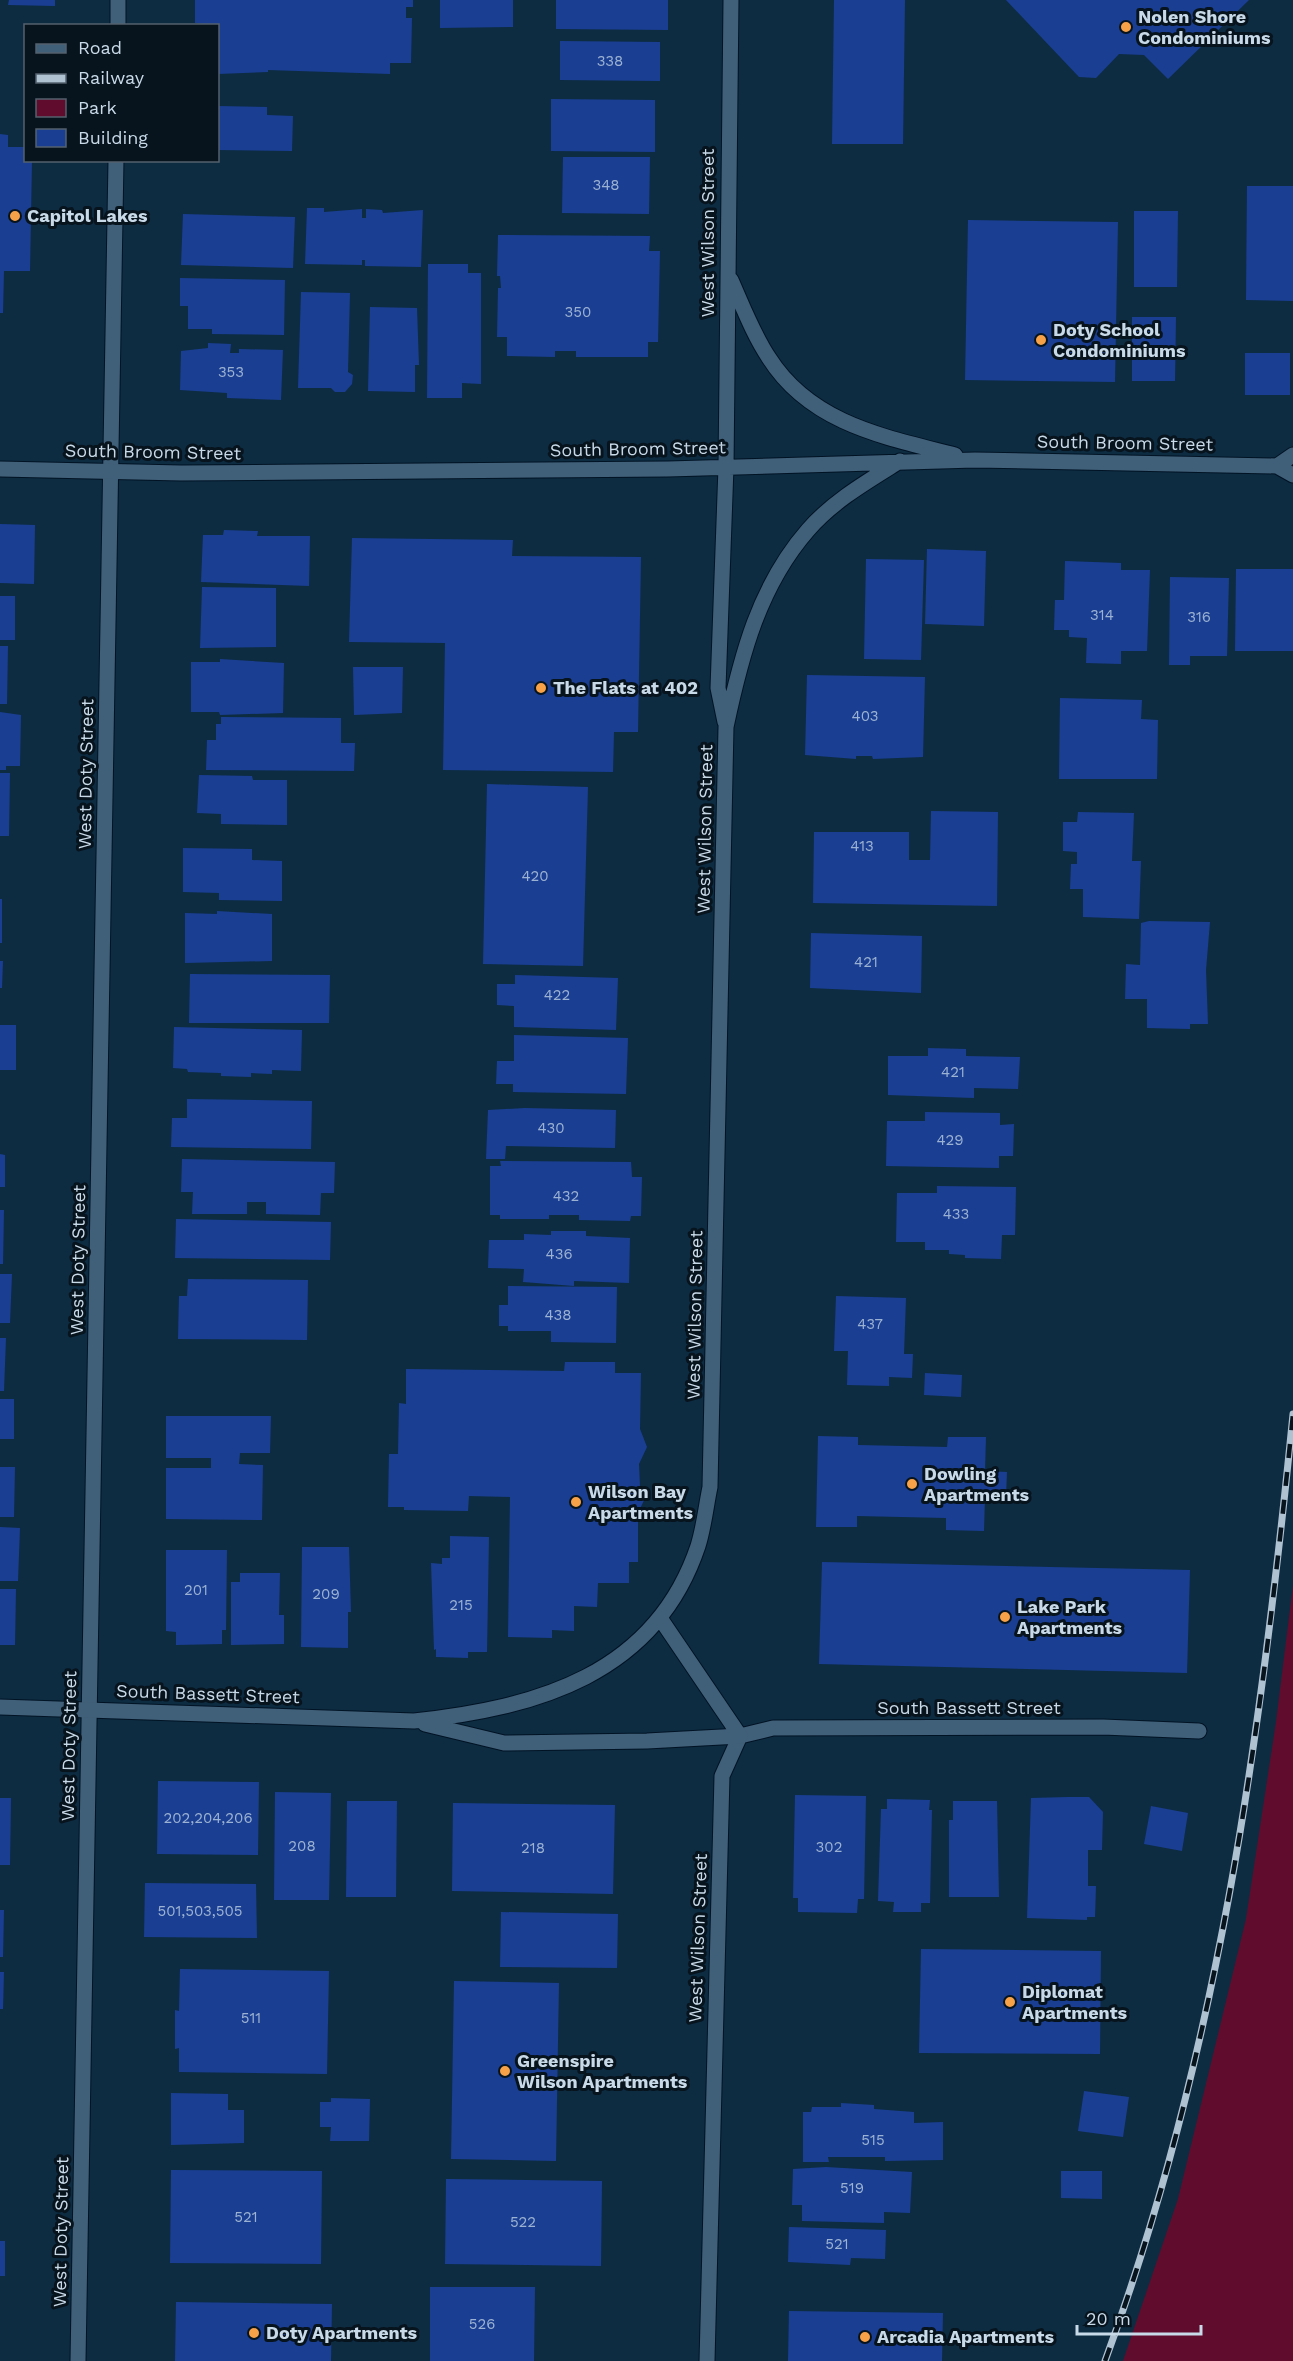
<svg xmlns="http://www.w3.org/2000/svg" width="1293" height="2361" font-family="'Work Sans',sans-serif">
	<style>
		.green { fill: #600d2d }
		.building { fill: #1a3e92 }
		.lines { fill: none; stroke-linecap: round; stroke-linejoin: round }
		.minor-casing { stroke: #001324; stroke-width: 17 }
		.tertiary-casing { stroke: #001324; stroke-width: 17 }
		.minor { stroke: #405f78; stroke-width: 15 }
		.tertiary { stroke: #405f78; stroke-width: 15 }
		.rail-casing { stroke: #afc2d1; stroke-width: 7 }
		.rail { stroke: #07131d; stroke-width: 4.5; stroke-dasharray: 14; stroke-linecap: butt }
		.poi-dot { fill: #f7a149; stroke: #07131d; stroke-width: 2 }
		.labels { text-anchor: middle; stroke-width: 6; stroke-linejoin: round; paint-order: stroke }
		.number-label { font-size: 15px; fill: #9cb2d2 }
		.poi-label { font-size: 18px; font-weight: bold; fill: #c8d9e7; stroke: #07131d; text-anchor: start }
		.street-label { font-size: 18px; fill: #c8d9e7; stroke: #07131d }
	</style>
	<rect width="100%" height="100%" fill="#0d2c42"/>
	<!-- green -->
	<path class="green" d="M1293 1585V2361H1123L1178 2199 1246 1919 1276 1722Z"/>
	<!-- building -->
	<path class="building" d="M9 0H55V6L8 5Z
		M195 0H413V7H406V18H412L411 63H390V74L268 70V72L218 74V26L195 23Z
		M440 0H513V27L440 28Z
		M556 0H668V30L556 29Z
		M834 0H905L903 144H832Z
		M1006 0H1249L1168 79 1144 55 1119 54 1096 78 1079 77Z
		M560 41 660 42V81L560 80Z
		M551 99 655 100V152L551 151Z
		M218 106 267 107V115L293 116 292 151 218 150Z
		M0 134 8 135V147H26V160H32L30 271H4L3 313H0Z
		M563 157H650L649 214 562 213Z
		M1247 186H1293V301L1246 300Z
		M307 208H324V212L362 209V218H366V209L382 210 383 213 423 210 421 267 365 266V260H362V265L305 264Z
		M1134 211H1178L1177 287H1134Z
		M183 214 295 217 293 268 181 265Z
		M968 220 1118 222 1115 382 965 380Z
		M498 235 650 236 649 251H660L658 342H648V357H576V351H555V357L507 356V337H497L498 288H501L500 276H497Z
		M428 264H468V273H481V384L462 383V398H427Z
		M180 278 285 280 284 335 212 334V329H188V306H180Z
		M301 292 350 293 348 372 353 375 352 384 345 392H335L331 388H298Z
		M370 307 417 308 419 365H415V392L368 391Z
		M1132 317H1176L1175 381H1132Z
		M208 343 231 344 230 353H239V349L283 350 281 400 227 398V393L180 390 181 351 208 348Z
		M1245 353H1290V395H1245Z
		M0 524 35 525 34 584 0 583Z
		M224 530 258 531 257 536H310L309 586 201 582 203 535H223Z
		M352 538 513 540 512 556 641 557 638 732H614L613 772 443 770 445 643 349 642Z
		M927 549 986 551 984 626 925 624Z
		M866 559 924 560 921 660 864 659Z
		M1065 561 1121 563V570H1150L1147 651H1121V664L1086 663 1087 638 1069 637V630H1054L1055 600H1064Z
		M1236 569H1293V651H1235Z
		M1170 577 1229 578 1227 656H1190V665H1169Z
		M202 587 276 588V647L200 648Z
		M0 596H15V640H0Z
		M0 646H8L7 704H0Z
		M220 659 284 663 283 713 220 715 219 712H191V662H220Z
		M353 667H403L402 713 354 715Z
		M807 675 925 677 923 757 873 759 872 756H856V759L805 755Z
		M1060 698 1142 700 1141 719 1158 720 1157 779H1059Z
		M0 712 21 715 20 766H6V770H0Z
		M221 717 341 718V743H355L354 771 206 770 207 740H216V724H221Z
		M0 773H10L9 836H0Z
		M199 775 252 776 253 780H287V825L221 824V814L197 813Z
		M487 784 588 787 583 966 483 964Z
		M931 811 998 812 997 906 813 903 814 832H909V860H930Z
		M1078 812 1134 813 1132 861H1141L1139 919 1083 917V889H1070L1071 864H1077V852L1063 851V822H1077Z
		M183 848 252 849V860L282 861V901L219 900V893L183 892Z
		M0 899H2V943H0Z
		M217 911 272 914V961L185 963V913L217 914Z
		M1149 921 1210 922 1206 970 1208 1024H1190V1029L1147 1028V999H1125L1126 964 1140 965 1141 923Z
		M811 933 922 936 921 993 810 988Z
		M0 961H3L2 988H0Z
		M190 974 330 975 329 1023H189Z
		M515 975 618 978 616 1030 514 1027V1006L497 1005V984H515Z
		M0 1025H16V1070H0Z
		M174 1027 302 1030 301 1071 272 1070V1074L251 1073V1077L221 1076V1073L188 1072 187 1069 173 1068Z
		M514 1035 628 1038 626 1094 513 1092V1084H496L497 1061H514Z
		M928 1048 966 1049V1056L1020 1057 1018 1089 974 1088V1098L888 1095V1056H928Z
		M187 1099 312 1101 311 1149 171 1147 172 1118H187Z
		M525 1108 616 1110 615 1148 506 1146 505 1159H486L488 1110Z
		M925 1112 1000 1113V1125L1014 1124 1013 1156H999V1168L886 1166 887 1121H925Z
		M0 1154 5 1155V1187H0Z
		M182 1159 335 1162 334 1193H321L320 1215 266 1214V1202H247V1214H192L193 1192H181Z
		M500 1161 631 1162 632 1177H642L641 1216H631L630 1221 579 1220V1215H549V1219H500V1215H490V1166H501Z
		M937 1186 1016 1187 1015 1235H1002L1001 1259 965 1258V1255L949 1254V1250H925V1242H896L897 1193H937Z
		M0 1210H4L3 1264H0Z
		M176 1219 331 1222 330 1260 175 1258Z
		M551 1231H586V1236L630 1238 629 1283 574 1281V1286L523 1282 524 1269 488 1268 489 1240H524V1234L551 1235Z
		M0 1274H12L10 1323H0Z
		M188 1279 308 1280 307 1340 178 1339 179 1296H187Z
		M508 1286 617 1287 616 1343 551 1342V1331H508V1326H499V1305H508Z
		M836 1296 906 1298 904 1354H913L912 1378 889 1377V1386L847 1385 848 1351H834Z
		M0 1338H6L4 1391H0Z
		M565 1362H615V1373H641L640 1429 647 1447 639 1464 640 1486 646 1496 638 1513V1562H629V1583H598L597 1607 574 1606V1631L552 1630V1638L508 1637 510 1497 469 1496 468 1511 404 1510V1507H388L389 1454H398L399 1403 406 1404V1369L564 1371Z
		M925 1373 962 1375 961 1397 924 1395Z
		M0 1399H14V1439H0Z
		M166 1416H271L270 1453H240L239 1464 263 1465 262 1520 166 1519V1468H211V1458H166Z
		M818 1436 858 1437V1445L947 1447 948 1437H986L985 1471 1007 1472 1006 1497H985L984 1531 946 1530V1518L857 1516V1527H816Z
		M0 1467H15L14 1517H0Z
		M0 1527 20 1528 18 1581H0Z
		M450 1536 489 1537 487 1652H468V1658L436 1657V1649L434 1650 431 1563 442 1564V1558H450Z
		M302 1547H349L351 1612H348V1648L301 1647Z
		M166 1550H227L226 1630H222V1644L176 1645V1632L166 1631Z
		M822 1562 1190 1570 1187 1673 819 1664Z
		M240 1573H280L279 1615H284V1644L231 1645V1582H240Z
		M0 1589H16L15 1645H0Z
		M158 1781 259 1782 258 1855 157 1854Z
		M275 1792 331 1793 329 1900H274Z
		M795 1795 866 1796 864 1899H858L857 1913 798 1912V1898H793Z
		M1068 1797H1089L1103 1812 1102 1850H1088V1886H1096L1095 1917H1087V1920L1027 1918 1031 1798Z
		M0 1798H11L10 1865H0Z
		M887 1799 930 1800 929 1810H932L930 1903H921V1912H893L894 1902 878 1901 881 1809H887Z
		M347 1801H397L396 1897H346Z
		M953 1801H997L999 1897H949V1820H953Z
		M453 1803 615 1805 613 1894 452 1891Z
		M1151 1806 1188 1813 1182 1851 1144 1844Z
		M145 1883 256 1884 257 1938 144 1937Z
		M0 1910H4L3 1957H0Z
		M501 1912 618 1914 617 1968 500 1967Z
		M921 1949 1101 1951 1100 2054 919 2053Z
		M180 1969 329 1971 327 2074 179 2072V2048L175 2049V2010L179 2011Z
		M0 1972H4L3 2009H0Z
		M454 1981 559 1983 556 2161 451 2159Z
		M1084 2091 1129 2097 1123 2137 1078 2131Z
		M171 2093 228 2094V2110H244V2143L171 2145Z
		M331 2098 370 2099 369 2141H330L331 2127H320V2102H331Z
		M841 2103 874 2105V2109L914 2112V2123L943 2122V2160L885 2161V2157H828L829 2162H803V2112H811L812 2107H841Z
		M826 2167 912 2172 910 2213 884 2212V2223L802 2221V2205H792L793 2169Z
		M171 2170 322 2171 321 2264 170 2263Z
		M1061 2171H1102V2199L1061 2198Z
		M446 2179 602 2181 601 2266 445 2264Z
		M789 2227 886 2230 885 2259 851 2258 850 2265 788 2262Z
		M0 2241H5V2276H0Z
		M430 2287H535L534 2361H430Z
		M176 2302 332 2304 331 2361H175Z
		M789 2311 943 2313 942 2361H788Z"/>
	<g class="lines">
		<!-- minor casing -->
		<g class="minor-casing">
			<path id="minor" d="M118 26V0
				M78 2361 116 160
				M707 2361 722 1776 740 1736 773 1728 1103 1727 1199 1731"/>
		</g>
		<!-- tertiary casing -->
		<g class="tertiary-casing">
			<path id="tertiary" d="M731 280C743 307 753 334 769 358 811 424 885 437 955 455
				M1277 466 1293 455
				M0 469 181 473 668 469 975 460 1277 466 1293 475
				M725 722 718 688 726 467 731 0
				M660 1618 740 1736
				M0 1707 414 1721C536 1708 655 1675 698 1546 704 1527 706 1506 710 1487L726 727C741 656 759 586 808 530 833 501 868 481 900 461
				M425 1724 504 1743 647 1741 740 1736"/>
		</g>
		<!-- minor -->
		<use href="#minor" class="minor"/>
		<!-- tertiary -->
		<use href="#tertiary" class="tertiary"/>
		<!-- rail casing -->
		<g class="rail-casing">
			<path id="rail" d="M1105 2361C1218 2055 1261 1737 1293 1414"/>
		</g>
		<!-- rail -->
		<use href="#rail" class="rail"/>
	</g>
	<!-- markers -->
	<g class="poi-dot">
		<circle cx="1126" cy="27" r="6"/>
		<circle cx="15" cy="216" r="6"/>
		<circle cx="1041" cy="340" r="6"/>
		<circle cx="541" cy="688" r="6"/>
		<circle cx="912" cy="1484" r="6"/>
		<circle cx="576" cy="1502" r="6"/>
		<circle cx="1005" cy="1617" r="6"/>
		<circle cx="1010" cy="2002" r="6"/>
		<circle cx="505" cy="2071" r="6"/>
		<circle cx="254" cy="2333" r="6"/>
		<circle cx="865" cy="2337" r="6"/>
	</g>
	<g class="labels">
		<!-- number labels -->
		<g class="number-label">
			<text x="610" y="66">338</text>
			<text x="606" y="190">348</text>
			<text x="578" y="317">350</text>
			<text x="231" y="377">353</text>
			<text x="1102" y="620">314</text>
			<text x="1199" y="622">316</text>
			<text x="865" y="721">403</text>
			<text x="862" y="851">413</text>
			<text x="535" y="881">420</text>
			<text x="866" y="967">421</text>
			<text x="557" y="1000">422</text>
			<text x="953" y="1077">421</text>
			<text x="551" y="1133">430</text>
			<text x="950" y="1145">429</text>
			<text x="566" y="1201">432</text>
			<text x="956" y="1219">433</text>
			<text x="559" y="1259">436</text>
			<text x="558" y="1320">438</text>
			<text x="870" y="1329">437</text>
			<text x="196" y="1595">201</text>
			<text x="326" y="1599">209</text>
			<text x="461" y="1610">215</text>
			<text x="208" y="1823">202,204,206</text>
			<text x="302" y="1851">208</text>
			<text x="829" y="1852">302</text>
			<text x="533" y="1853">218</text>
			<text x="200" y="1916">501,503,505</text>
			<text x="251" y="2023">511</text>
			<text x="873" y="2145">515</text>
			<text x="852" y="2193">519</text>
			<text x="246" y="2222">521</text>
			<text x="523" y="2227">522</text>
			<text x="837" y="2249">521</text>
			<text x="482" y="2329">526</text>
		</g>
		<!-- poi labels -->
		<g class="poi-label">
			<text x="1138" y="23">Nolen Shore<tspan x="1138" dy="21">Condominiums</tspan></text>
			<text x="27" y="222">Capitol Lakes</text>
			<text x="1053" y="336">Doty School<tspan x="1053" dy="21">Condominiums</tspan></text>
			<text x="553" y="694">The Flats at 402</text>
			<text x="924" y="1480">Dowling<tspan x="924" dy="21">Apartments</tspan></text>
			<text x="588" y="1498">Wilson Bay<tspan x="588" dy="21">Apartments</tspan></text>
			<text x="1017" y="1613">Lake Park<tspan x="1017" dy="21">Apartments</tspan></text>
			<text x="1022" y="1998">Diplomat<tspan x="1022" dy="21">Apartments</tspan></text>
			<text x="517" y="2067">Greenspire<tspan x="517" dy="21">Wilson Apartments</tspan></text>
			<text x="266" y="2339">Doty Apartments</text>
			<text x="877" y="2343">Arcadia Apartments</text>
		</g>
		<!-- street labels -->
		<g class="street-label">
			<text transform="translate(708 233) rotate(-90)" y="6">West Wilson Street</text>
			<text transform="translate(1125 443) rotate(1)" y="6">South Broom Street</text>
			<text transform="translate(638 449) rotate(-1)" y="6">South Broom Street</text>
			<text transform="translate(153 452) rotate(1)" y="6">South Broom Street</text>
			<text transform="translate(86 774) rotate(-89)" y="6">West Doty Street</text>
			<text transform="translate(705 829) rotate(-89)" y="6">West Wilson Street</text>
			<text transform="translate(78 1260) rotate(-89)" y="6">West Doty Street</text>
			<text transform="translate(695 1315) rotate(-89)" y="6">West Wilson Street</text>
			<text transform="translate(208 1694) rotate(2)" y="6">South Bassett Street</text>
			<text x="969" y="1714">South Bassett Street</text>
			<text transform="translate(69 1746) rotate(-89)" y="6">West Doty Street</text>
			<text transform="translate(698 1938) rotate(-88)" y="6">West Wilson Street</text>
			<text transform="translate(61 2232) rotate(-89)" y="6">West Doty Street</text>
		</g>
	</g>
	<!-- legend -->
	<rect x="24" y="24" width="195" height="138" fill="#07131d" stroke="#54626e" stroke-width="1.5"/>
	<rect x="36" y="44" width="30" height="9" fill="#405f78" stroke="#54626e" stroke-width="1.5"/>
	<text x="78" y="54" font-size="18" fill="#c8d9e7">Road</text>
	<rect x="36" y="74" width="30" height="9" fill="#afc2d1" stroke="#54626e" stroke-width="1.5"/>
	<text x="78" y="84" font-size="18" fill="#c8d9e7">Railway</text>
	<rect x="36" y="99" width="30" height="18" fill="#600d2d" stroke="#54626e" stroke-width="1.5"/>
	<text x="78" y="114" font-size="18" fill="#c8d9e7">Park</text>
	<rect x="36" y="129" width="30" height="18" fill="#1a3e92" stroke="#54626e" stroke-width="1.5"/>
	<text x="78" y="144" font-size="18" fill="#c8d9e7">Building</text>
	<!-- scale -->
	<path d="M1077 2325v9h124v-9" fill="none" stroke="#c8d9e7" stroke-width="3"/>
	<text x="1086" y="2325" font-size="18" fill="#c8d9e7" stroke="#07131d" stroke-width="4.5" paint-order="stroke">20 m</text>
</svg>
